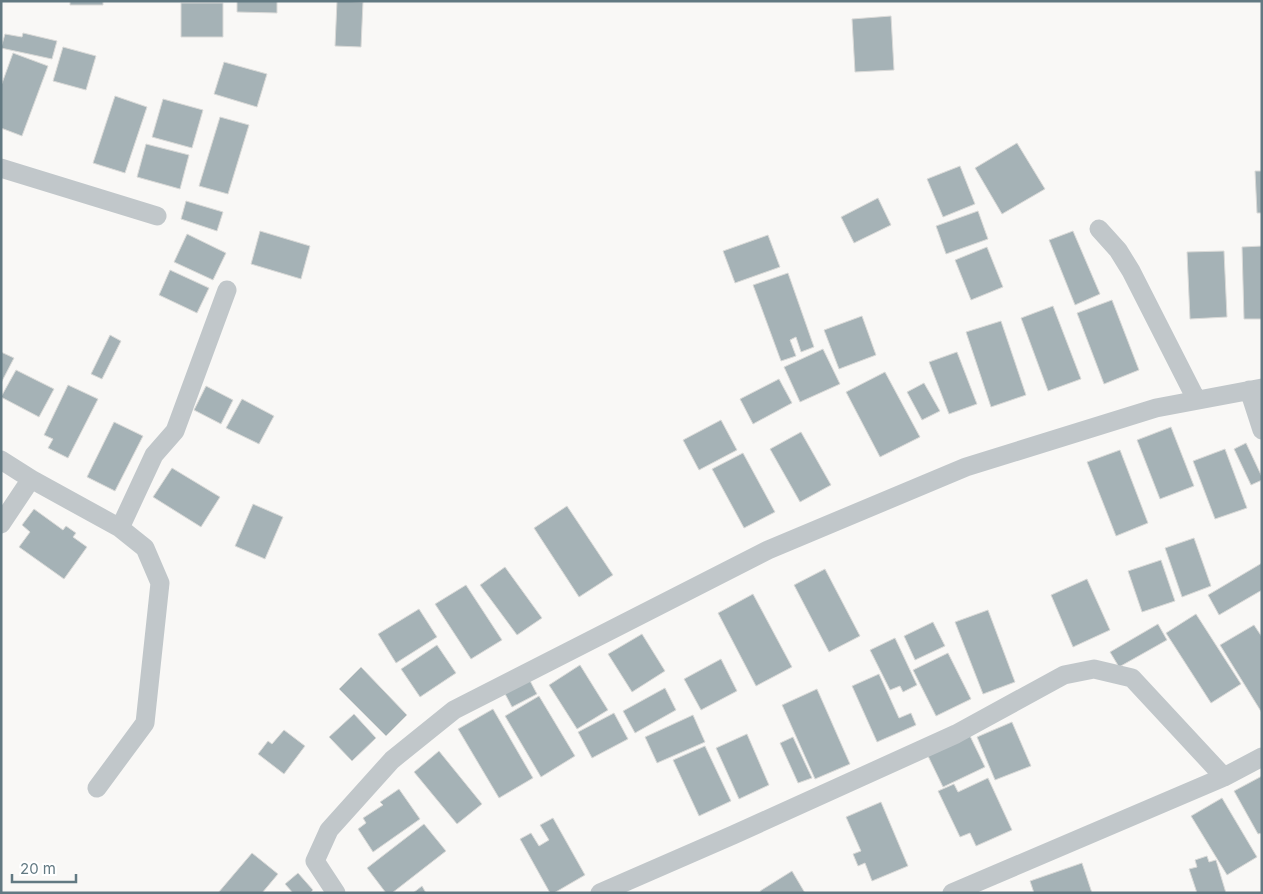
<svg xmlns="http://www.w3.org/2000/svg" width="1263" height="894" font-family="Inter,sans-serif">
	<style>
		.building { fill: #a5b2b6; stroke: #dadad8 }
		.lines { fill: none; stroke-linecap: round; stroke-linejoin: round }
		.minor { stroke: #c1c7ca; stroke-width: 19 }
	</style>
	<rect width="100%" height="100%" fill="#f9f8f6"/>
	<!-- building -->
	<path class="building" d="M70 1H103V5H70Z
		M237 1H277V13L237 12Z
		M337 1 363 2 361 47 335 46Z
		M181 3H223V37H181Z
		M891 16 894 70 855 72 852 19Z
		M23 33 57 41 52 59 1 48 5 34 22 37Z
		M63 47 96 56 86 90 53 81Z
		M13 53 48 66 22 136 1 128V86Z
		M224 62 267 74 257 107 214 94Z
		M115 96 147 107 125 173 93 163Z
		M163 99 203 110 192 148 152 137Z
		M220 117 249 125 228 194 199 186Z
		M1017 143 1045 189 1002 214 975 168Z
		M146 144 189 155 180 189 137 177Z
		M960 166 975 204 943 217 927 179Z
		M1255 171H1262V213H1257Z
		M878 198 891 225 854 243 841 217Z
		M186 201 223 212 217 231 181 219Z
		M978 211 988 239 946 254 936 226Z
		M260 231 310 246 301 279 251 264Z
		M1073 231 1100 294 1075 305 1049 240Z
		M187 234 226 253 213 280 174 262Z
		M768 235 780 267 735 283 723 251Z
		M1262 246V319H1244L1242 247Z
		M987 247 1003 287 971 300 955 260Z
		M1224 251 1227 317 1190 319 1187 252Z
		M170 270 209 288 197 313 159 295Z
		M788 273 814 347 801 352 796 337 790 340 796 356 781 361 753 285Z
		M1112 300 1139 370 1104 384 1077 313Z
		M1053 306 1081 379 1048 391 1021 318Z
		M862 316 876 355 839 369 824 330Z
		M1001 321 1026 395 991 407 966 332Z
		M110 335 121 341 102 379 91 374Z
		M823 349 840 384 800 402 784 367Z
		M1 352 14 358 1 383Z
		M957 352 977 404 949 414 929 362Z
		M16 370 54 389 39 417 1 397Z
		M885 372 920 437 880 457 846 392Z
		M779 379 792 403 753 424 740 399Z
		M924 383 940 411 922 420 907 392Z
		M68 385 98 399 68 458 48 448 53 439 44 435Z
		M206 386 233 400 221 424 194 410Z
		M242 399 274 416 259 444 226 428Z
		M721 420 737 450 699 470 683 440Z
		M114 422 143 436 115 491 87 477Z
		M1171 427 1194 486 1160 499 1137 440Z
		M801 432 831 485 800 502 770 449Z
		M1246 443 1262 477V480L1251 485 1234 449Z
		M1225 449 1247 508 1215 519 1193 461Z
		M1120 450 1148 523 1116 536 1087 462Z
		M743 453 775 512 744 528 712 469Z
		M172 468 220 497 201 527 153 497Z
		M253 504 283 517 265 559 235 546Z
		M567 506 613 575 579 597 534 528Z
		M34 509 63 530 66 526 76 533 73 537 87 547 64 579 19 547 30 532 22 525Z
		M1194 538 1211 586 1182 597 1165 548Z
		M1161 560 1175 601 1142 612 1128 571Z
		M1262 563V590L1219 615 1208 595Z
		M505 567 542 618 517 635 480 585Z
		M825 569 860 636 829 652 794 585Z
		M1087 579 1110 630 1073 647 1051 595Z
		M466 585 502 640 471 659 435 604Z
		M753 594 792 667 756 686 718 613Z
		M419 609 437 637 396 663 378 634Z
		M988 610 1015 682 983 694 955 622Z
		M1196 614 1241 684 1211 703 1166 633Z
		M933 622 945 646 915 660 904 636Z
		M1158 624 1167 640 1119 667 1110 652Z
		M1254 625 1262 637V713L1220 645Z
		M642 634 665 671 632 692 608 654Z
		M895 638 917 685 903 692 900 686 890 690 870 650Z
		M437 645 456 673 420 697 401 669Z
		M948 653 971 699 936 716 913 670Z
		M721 659 737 691 701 710 684 679Z
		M580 665 608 710 577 729 549 685Z
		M361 667 407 715 386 736 339 689Z
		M879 674 899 718 911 713 916 725 877 742 852 686Z
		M528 677 537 694 512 707 503 690Z
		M665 688 676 710 635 733 623 711Z
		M817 689 850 764 815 779 782 705Z
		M539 696 575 756 541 777 505 716Z
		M493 709 533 778 499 798 458 729Z
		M614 713 628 739 592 758 578 732Z
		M354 714 376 738 352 761 329 737Z
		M693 715 705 742 657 763 645 737Z
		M1012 722 1031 766 995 780 977 737Z
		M284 730 305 746 284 774 258 754 268 741 272 744Z
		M747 734 769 785 739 799 716 748Z
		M970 736 985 767 943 787 928 756Z
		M793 737 812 778 798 783 780 743Z
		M705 746 731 801 699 816 673 760Z
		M439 751 482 804 457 824 414 772Z
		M1262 776V833L1258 834 1234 791Z
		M988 778 1012 830 976 846 970 833 960 837 938 791 954 784 958 792Z
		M399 789 420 819 373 852 358 829 366 823 363 818 383 805 380 802Z
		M1222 798 1257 857 1227 875 1191 816Z
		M881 802 908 866 872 881 865 863 858 866 853 854 861 851 846 817Z
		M553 818 585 875 554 893H550L520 839 531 833 539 846 549 840 540 825Z
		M424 824 446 851 392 893H386L367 868Z
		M252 853 278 874 262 893H218Z
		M1207 856 1209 862 1216 860 1226 893H1197L1189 869 1197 867 1195 860Z
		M1082 863 1092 893H1034L1030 881Z
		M792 871 805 893H761L760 891Z
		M298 873 313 890 310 893H293L285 884Z
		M422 886 426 893H413Z"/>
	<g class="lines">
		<!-- minor -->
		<path class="minor" d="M1 168 157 216
			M1099 229 1118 250 1131 271 1196 399
			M1249 390 1262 430
			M1 460 31 479 120 528 145 548 160 583 145 723 97 788
			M1 524 31 479
			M120 528 154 455 175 431 227 290
			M336 893 315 861 329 830 392 760 454 710 768 550 966 467 1156 408 1262 388
			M600 893 733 835 956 734 1064 675 1094 669 1132 678 1224 777
			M952 893 1224 777 1262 757"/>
	</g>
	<!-- border -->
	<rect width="1263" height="894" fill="none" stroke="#627982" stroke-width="5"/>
	<!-- scale -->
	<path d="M12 874v8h64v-8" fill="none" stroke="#627982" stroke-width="2.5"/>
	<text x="20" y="874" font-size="15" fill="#627982" stroke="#ffffff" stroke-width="4" paint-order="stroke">20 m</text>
</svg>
